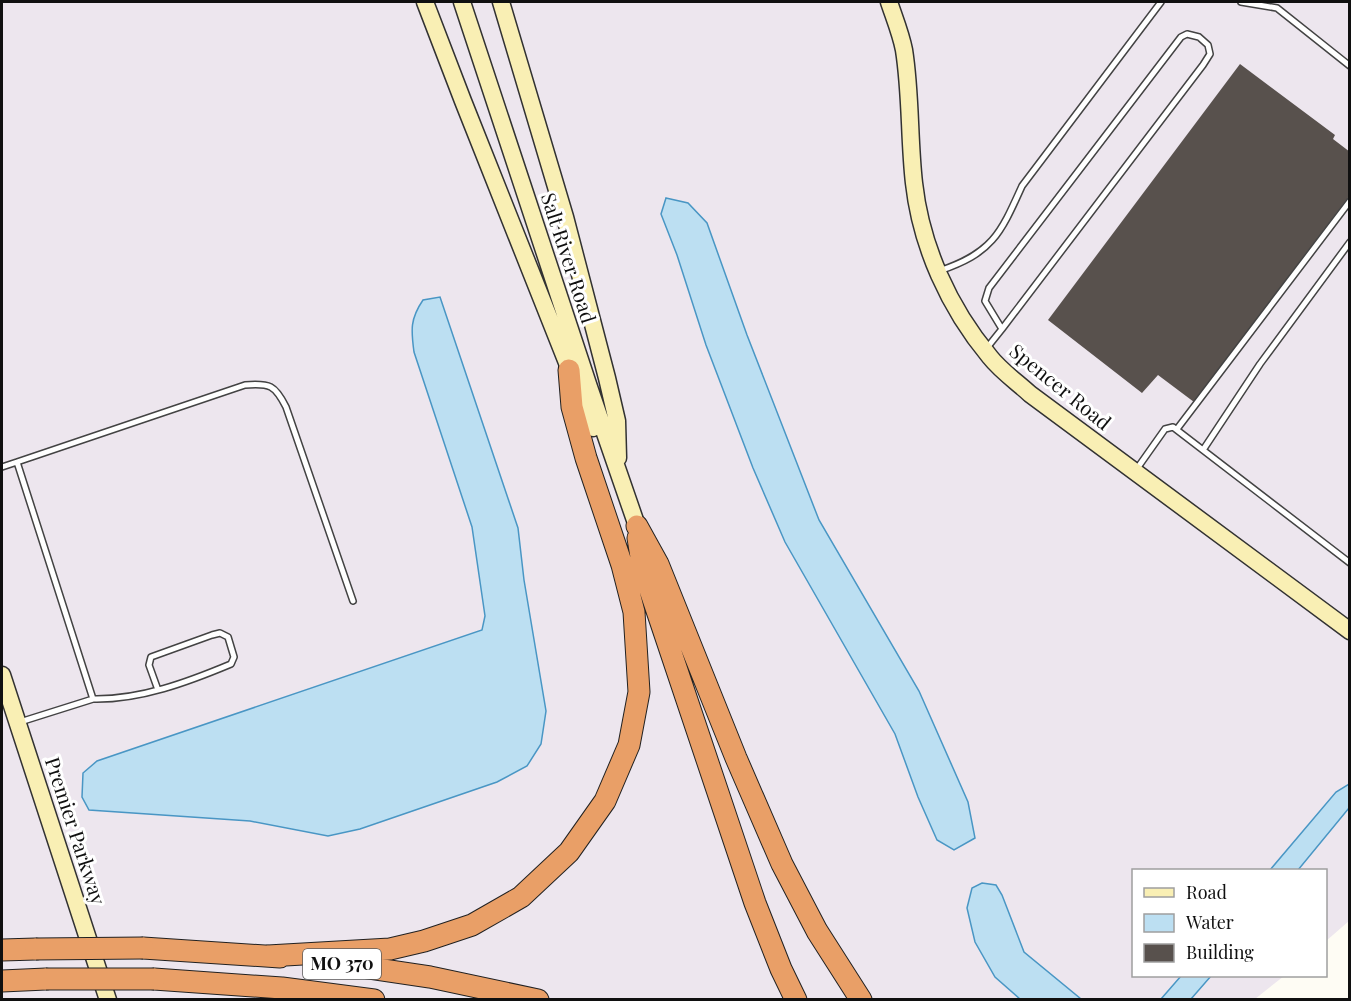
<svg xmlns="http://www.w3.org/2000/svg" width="1351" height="1001" font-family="'Playfair Display',serif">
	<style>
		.industrial { fill: #ede6ee }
		.water { fill: #bcdff2; stroke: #4996c4; stroke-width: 1.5 }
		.building { fill: #58514d }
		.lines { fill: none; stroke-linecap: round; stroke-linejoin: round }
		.lane-casing { stroke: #434343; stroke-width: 8 }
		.secondary-casing { stroke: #323232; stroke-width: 19 }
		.highway-casing { stroke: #212121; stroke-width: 23 }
		.lane { stroke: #fff; stroke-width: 5 }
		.secondary { stroke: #f9efb4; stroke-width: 16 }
		.highway { stroke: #e99f67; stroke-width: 21 }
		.highway-bridge-casing { stroke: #212121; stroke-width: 23; stroke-linecap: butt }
		.highway-bridge { stroke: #e99f67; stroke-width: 21 }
		.labels { text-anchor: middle; stroke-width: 6; stroke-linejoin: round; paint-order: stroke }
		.shield { fill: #fff; stroke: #585858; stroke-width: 1.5 }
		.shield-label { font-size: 18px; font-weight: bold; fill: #101010 }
		.street-label { font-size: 20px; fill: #101010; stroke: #fff }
	</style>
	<rect width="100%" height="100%" fill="#fefcf4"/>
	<!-- industrial -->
	<path class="industrial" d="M2 2H1349V921L1326 941V870H1134V976H1284L1255 999 2 1000Z"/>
	<!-- water -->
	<path class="water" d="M666 198 688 203 707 223 747 335 819 520 919 691 968 802 975 838 954 850 937 840 918 797 895 734 785 542 753 468 706 345 677 255 661 214Z
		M440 297 518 528 524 580 546 711 541 744 527 766 497 782 360 829 328 836 250 821 89 810 82 797 83 773 97 761 482 630 485 616 472 527 414 352C411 330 410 319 423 300Z
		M1349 784V808L1298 870H1270L1336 792Z
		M982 883 996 885 1002 895 1024 952 1081 999H1020L995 977 975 942 967 908 972 888Z
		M1181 976H1211L1191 999H1161Z"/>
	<!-- building -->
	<path class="building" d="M1240 64 1335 135 1333 139 1350 152V195L1194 402 1158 375 1142 393 1048 320Z"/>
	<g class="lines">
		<!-- lane casing -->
		<g class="lane-casing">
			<path id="lane" d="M1241 2 1277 8 1350 66
				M939 271C992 253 1000 235 1022 186L1161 2
				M986 349 1002 329 985 301 989 288 1181 37 1187 34 1199 37 1208 45 1210 54 1203 65 1002 329
				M1177 429 1350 201
				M1203 450 1260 364 1350 242
				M17 462 245 385C270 383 275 385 286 407L353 601
				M2 467 17 462 93 699C140 700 188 682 231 664L234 657 228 637 220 633 212 635 151 657 149 665 158 690
				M1136 470 1165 429 1173 427 1350 563
				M20 722 93 699"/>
		</g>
		<!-- secondary casing -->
		<g class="secondary-casing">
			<path id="secondary" d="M425 2 463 101 593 428
				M462 2 589 387 637 526
				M501 2 565 217 607 378 617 421 618 458
				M889 2C894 17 901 34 904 50 911 94 909 139 914 183 921 246 949 308 990 357 1001 371 1017 382 1030 394L1350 631
				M2 675 108 1000"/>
		</g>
		<!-- highway casing -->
		<g class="highway-casing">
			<path id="highway" d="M637 526 658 564 736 758 782 864 817 931 861 1000
				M638 538 643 569 755 903 781 969 796 1000
				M143 948 280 957
				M2 950 36 949
				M268 956 390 949 424 941 472 925 521 897 569 852 605 801 629 745 639 692 634 612 622 565 586 458 572 407 569 370
				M329 962 430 977 538 1000
				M154 979 282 988 374 1000
				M2 981 46 979"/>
		</g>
		<!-- lane -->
		<use href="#lane" class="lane"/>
		<!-- secondary -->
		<use href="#secondary" class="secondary"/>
		<!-- highway -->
		<use href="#highway" class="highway"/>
		<!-- highway-bridge casing -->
		<g class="highway-bridge-casing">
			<path id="highway-bridge" d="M36 949 143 948
				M46 979H154"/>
		</g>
		<!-- highway-bridge -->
		<use href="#highway-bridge" class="highway-bridge"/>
	</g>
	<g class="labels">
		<!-- shield labels -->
		<rect class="shield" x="303" y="949" width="78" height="30" rx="4.5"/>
		<g class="shield-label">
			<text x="342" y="970">MO 370</text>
		</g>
		<!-- street labels -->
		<g class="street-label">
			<text transform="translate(568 258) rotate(72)" y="7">Salt River Road</text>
			<text transform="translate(1060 387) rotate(39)" y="7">Spencer Road</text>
			<text transform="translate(75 831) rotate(72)" y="7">Premier Parkway</text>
		</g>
	</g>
	<!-- border -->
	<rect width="1351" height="1001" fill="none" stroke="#101010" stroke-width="6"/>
	<!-- legend -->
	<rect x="1132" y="869" width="195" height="108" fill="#ffffff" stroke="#9f9f9f" stroke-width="1.5"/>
	<rect x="1144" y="888" width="30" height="9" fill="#f9efb4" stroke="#9f9f9f" stroke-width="1.5"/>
	<text x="1186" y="899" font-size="18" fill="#101010">Road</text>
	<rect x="1144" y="914" width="30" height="18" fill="#bcdff2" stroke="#9f9f9f" stroke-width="1.5"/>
	<text x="1186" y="929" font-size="18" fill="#101010">Water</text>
	<rect x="1144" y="944" width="30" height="18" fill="#58514d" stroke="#9f9f9f" stroke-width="1.5"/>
	<text x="1186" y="959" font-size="18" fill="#101010">Building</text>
</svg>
